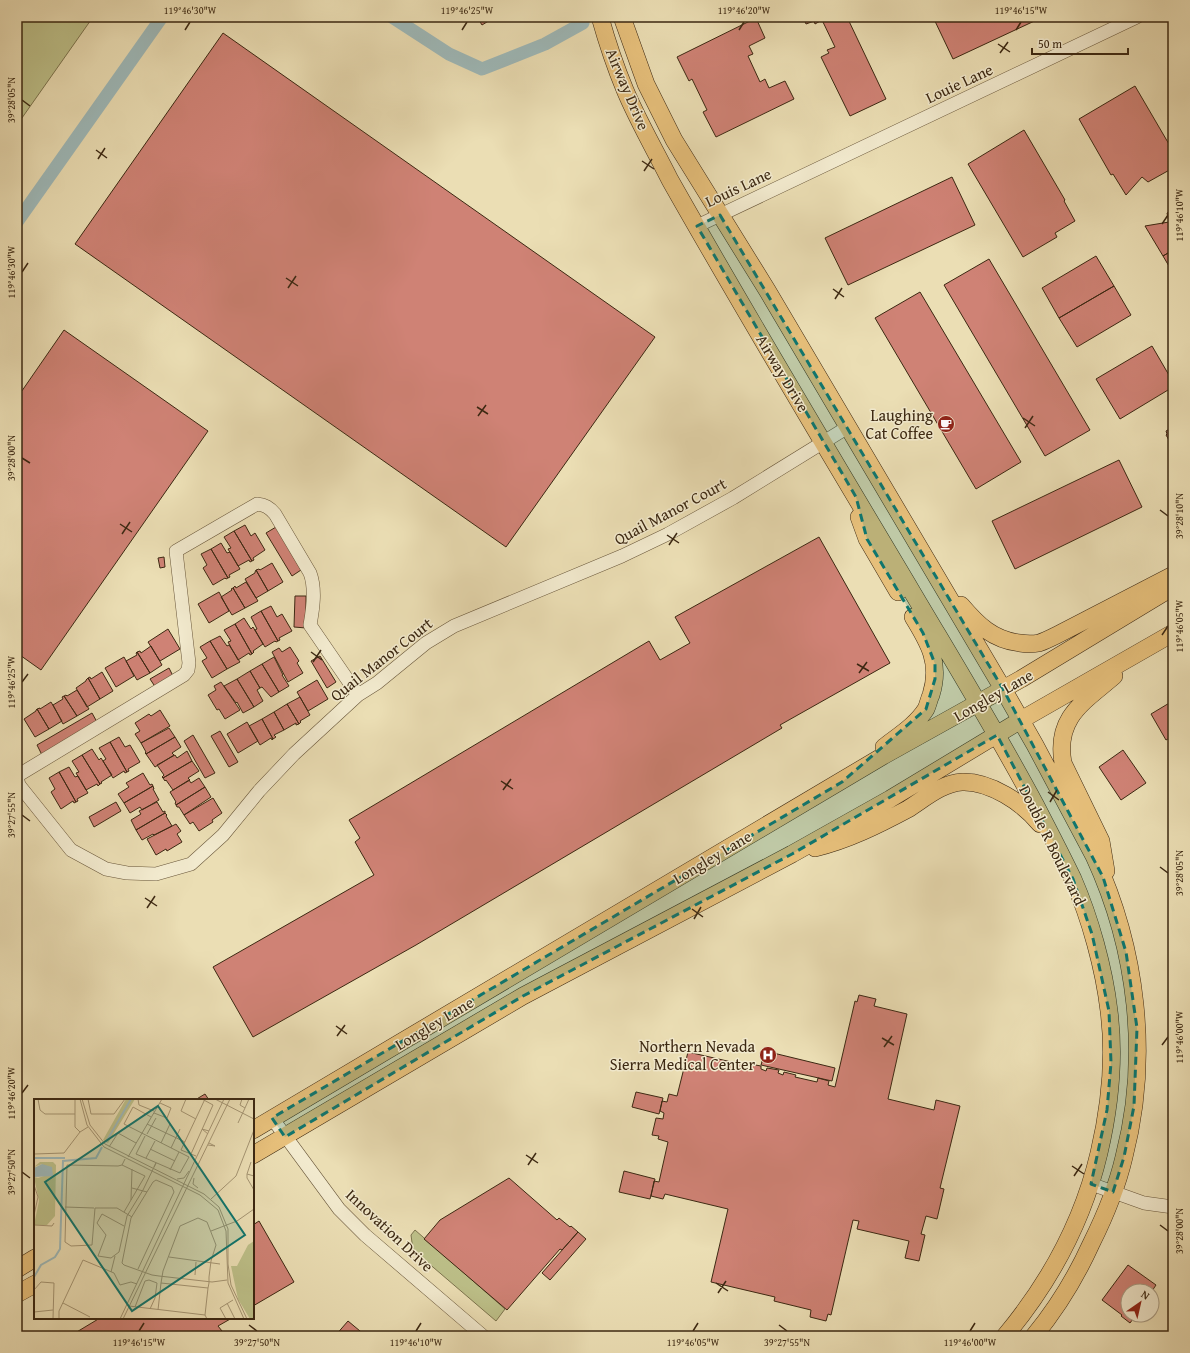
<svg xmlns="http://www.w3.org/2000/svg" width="1190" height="1353" font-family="'Gentium Book Plus',serif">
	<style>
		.green { fill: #bdc089; stroke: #7c744e }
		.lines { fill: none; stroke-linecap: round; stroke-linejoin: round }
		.canal { stroke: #9eb9b9; stroke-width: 13 }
		.building { fill: #cf8275; stroke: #3c2812 }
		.minor-casing { stroke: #68563a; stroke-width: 14 }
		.major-casing { stroke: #3c2812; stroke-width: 18 }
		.minor { stroke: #f2eace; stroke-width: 13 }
		.major { stroke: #e6bf7a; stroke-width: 17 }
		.marked { fill: #0f766e; fill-opacity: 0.2; stroke: #0f766e; stroke-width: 3; stroke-dasharray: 8 5; stroke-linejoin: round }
		.ticks { fill: none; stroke: #3c2812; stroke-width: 1.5 }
		.labels { text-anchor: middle; stroke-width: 3; stroke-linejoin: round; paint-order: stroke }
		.street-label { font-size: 16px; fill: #3c2812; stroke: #f2eace }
		.poi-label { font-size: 16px; fill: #3c2812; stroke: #f2eace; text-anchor: end }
		.inset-river { fill: none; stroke: #9eb9b9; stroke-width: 2 }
		.inset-road { fill: none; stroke: #a59573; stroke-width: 1 }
		.view { fill: #0f766e; fill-opacity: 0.15; stroke: #0f766e; stroke-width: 2 }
		.inset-edge { fill: none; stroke: #3c2812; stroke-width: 2 }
		.neatline { fill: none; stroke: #3c2812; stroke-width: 1.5 }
		.ticks-label { font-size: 10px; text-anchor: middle; fill: #3c2812 }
	</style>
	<rect width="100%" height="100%" fill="#ebdeb4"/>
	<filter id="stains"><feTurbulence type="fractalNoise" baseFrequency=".005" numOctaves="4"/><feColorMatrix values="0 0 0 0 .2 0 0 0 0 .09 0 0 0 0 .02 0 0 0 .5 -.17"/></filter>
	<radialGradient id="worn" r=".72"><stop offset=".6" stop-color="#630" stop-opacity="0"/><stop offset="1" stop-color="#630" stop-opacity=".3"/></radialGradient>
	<!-- green -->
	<path class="green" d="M17 17H93L17 125Z
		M415 1230 505 1309 496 1321 413 1250 411 1235Z"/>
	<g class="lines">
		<!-- canal -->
		<path class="canal" d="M392 17 449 54 482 69 545 44 583 23
			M17 222 162 17"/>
	</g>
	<!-- building -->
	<path class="building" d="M477 17H495L482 25Z
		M803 17H847L886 99 850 116 821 57 829 53 827 50 835 47 822 20 815 24 814 21 806 24Z
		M933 17H1043L953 59Z
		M756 18 765 38 749 46 753 54 748 56 760 82 765 79 769 88 785 81 794 99 716 137 703 112 707 110 692 79 689 81 677 57Z
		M223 33 655 337 506 547 75 244Z
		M1135 86 1173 151V168L1148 182 1142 177 1126 195 1113 174 1111 175 1079 119Z
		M1024 130 1065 200 1064 201 1075 221 1055 233 1057 237 1023 257 968 164Z
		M952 177 975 225 848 285 825 238Z
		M1173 210V250L1163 256 1145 226 1169 222 1167 213Z
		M1173 250V273L1163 256Z
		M1096 256 1114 286 1059 318 1042 288Z
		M989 259 1090 430 1045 456 944 285Z
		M1114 286 1131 315 1077 347 1059 318Z
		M920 292 1021 462 976 489 875 318Z
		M64 330 208 431 41 670 17 653V398Z
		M1152 346 1173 382V387L1120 419 1096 379Z
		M1173 427V447L1166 435 1167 434 1166 431Z
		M1119 460 1142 507 1015 569 992 521Z
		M245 525 251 536 255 533 265 550 253 558 254 560 252 561 234 531Z
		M276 527 301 570 292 576 266 533Z
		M234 531 252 561 250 562 249 560 238 566 228 549 231 548 224 537Z
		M819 537 890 663 780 725 782 728 416 945 253 1037 213 967 374 875 355 842 360 838 349 820 649 641 660 660 690 643 675 617Z
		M221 543 227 553 230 552 240 569 229 575 230 577 228 578 211 549Z
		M211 549 228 578 226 579 225 578 213 585 203 568 207 565 201 554Z
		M164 557 165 567 160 568 158 558Z
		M272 563 283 582 268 591 256 570 259 569 260 570Z
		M256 570 268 591 256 598 245 579 255 573V572Z
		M246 582 258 601 245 608 233 588 235 586 236 588Z
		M233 588 245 608 232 615 221 597 232 590 231 589Z
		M219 592 229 611 209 623 198 604Z
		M295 596H306V628L294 627Z
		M271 606 277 617 282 614 292 631 279 638 280 640 278 641 261 611Z
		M261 611 278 641 276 642 275 641 265 647 255 630 257 629 251 617Z
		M244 618 251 629 253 627 263 644 253 651 254 652 252 654 235 624Z
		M235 624 252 654 250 655 249 653 238 660 228 642 231 641 224 630Z
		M168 629 180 649 160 661 148 642Z
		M220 636 227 646 229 645 240 662 227 669 210 641Z
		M210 641 227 669 212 678 202 661 207 658 200 647Z
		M151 646 162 665 150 673 137 652 140 651 141 653Z
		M290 647 299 661 297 663 303 673 288 682 272 652 279 648 282 652Z
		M137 652 150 673 137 680 126 661 137 655 136 653Z
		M320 656 336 682 327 688 311 661Z
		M124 657 134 676 116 687 105 668Z
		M274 657 283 675H282L289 686 279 692 262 664Z
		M262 664 279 692 271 697 262 687 260 688 250 671Z
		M169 668 174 678 156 688 150 679Z
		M250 671 260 688 257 690 263 701 254 707 237 679Z
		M102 672 113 691 100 699 88 678 90 677 91 679Z
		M88 678 100 699 87 707 76 688 86 681V680Z
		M237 679 254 707 243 713 237 702 236 703 224 686Z
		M317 680 328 699 308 711 297 692Z
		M221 682 240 710 225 719 219 709 217 710 208 695 216 690 214 686Z
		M77 690 89 709 77 716 64 696 66 695 67 696Z
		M64 696 77 716 63 724 53 705 63 699 62 697Z
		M300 697 310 715 300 721 301 722 299 724 287 704Z
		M51 702 62 721 49 729 37 709 40 708V709Z
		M1171 702 1173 706V736L1166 740 1151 714Z
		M287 704 299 724 296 725V723L284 730 274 712Z
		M37 709 49 729 35 737 24 719 36 711V710Z
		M160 710 170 726 141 743 135 734 140 731 135 723 149 714 151 716Z
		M274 712 284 730 274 735 276 737 273 739 262 719Z
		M92 713 97 722 42 755 37 745Z
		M262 719 273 739 272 740 271 738 260 745 249 726Z
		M247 722 258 741 238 753 227 734Z
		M169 728 175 737 146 754 145 753 146 752 141 743Z
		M220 731 238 762 229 767 211 736Z
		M193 735 215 773 205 778 184 741Z
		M119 737 125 747 130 745 140 762 128 769 129 771 127 772 110 742Z
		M175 737 181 747 172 753 174 755 155 767 146 754Z
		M110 742 127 772 125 773 124 771 113 778 103 761 106 759 99 748Z
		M92 749 99 760 101 758 112 775 101 782 102 783 100 784 82 755Z
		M1123 750 1146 783 1121 800 1099 767Z
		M187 751 192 761 163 778 162 777 164 775 157 765 175 755 177 758Z
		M82 755 100 784 98 786 97 784 86 790 76 773 79 772 72 761Z
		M192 761 199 771 188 778 190 780 173 790 166 780 165 781 163 778Z
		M69 767 75 777 78 776 88 793 77 799 78 801 76 802 59 772Z
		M59 772 76 802 74 803 73 801 61 809 51 792 55 789 49 778Z
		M143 773 150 785 152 784 153 786 124 803 118 794 129 787 126 783Z
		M199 778 205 787 176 805 175 803 176 802 170 792 189 780 191 783Z
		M153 786 154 789H153L159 800 142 810 140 807 130 813 124 803Z
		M205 787 211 797 184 815 179 807H177L176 805Z
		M213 798 222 813 212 820 213 822 199 831 193 822 190 824 184 815Z
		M116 802 121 811 94 827 89 817Z
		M157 802 163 812 165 811V813L136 830 131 820 141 814 139 811Z
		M165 813 167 815 166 816 172 826 154 835 153 834 142 840 136 830Z
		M176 824 181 831 177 834 182 842 167 851 166 849 156 855 147 839Z
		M859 995 876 999 874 1006 907 1014 888 1099 934 1110 936 1100 960 1106 940 1188 944 1189 937 1219 926 1216 921 1234 925 1235 919 1261 905 1258 909 1241 857 1229 859 1221 853 1220 831 1315 828 1314 826 1321 810 1317 811 1310 774 1301 775 1297 711 1282 728 1209 665 1194 663 1199 651 1196 654 1181 659 1182 668 1142 658 1139 659 1136 652 1135 656 1118 663 1119 664 1113 660 1111 662 1101 667 1102 669 1094 677 1096 688 1052 749 1066 750 1064 761 1066V1069L766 1071 767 1068 779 1070 778 1073 783 1075 784 1072 796 1075 795 1077 817 1082 818 1078 829 1081 828 1085 835 1087 855 1001 857 1002Z
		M765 1051 835 1068 832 1081 761 1065Z
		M636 1092 663 1098 659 1114 632 1107Z
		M205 1094 209 1100H195Z
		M624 1171 655 1179 650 1199 619 1192Z
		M509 1178 557 1220 559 1218 570 1227 571 1226 578 1232 562 1250 560 1249 507 1310 424 1239 440 1220Z
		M259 1221 294 1282 253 1306V1225Z
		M578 1232 586 1239 550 1280 542 1273Z
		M1128 1265 1156 1285 1152 1291H1128V1315H1136L1130 1323 1121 1316 1122 1315 1102 1300Z
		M100 1318H232L218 1326 226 1336H70Z
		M348 1321 366 1336H335Z"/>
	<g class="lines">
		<!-- minor casing -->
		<g class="minor-casing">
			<path id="minor" d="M697 226 1137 17
				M17 776 184 675 188 670 189 663 176 551 257 504C265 505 269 507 275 514L310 573C316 589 313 609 310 625L358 695
				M17 777 19 785 71 850 106 869 127 873 156 874 191 864 223 835 259 791 294 754 358 695 377 683 426 643 454 626 622 556 668 534 733 498 848 427
				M272 1118 339 1209 365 1235 483 1336
				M1091 1184 1144 1203 1173 1207"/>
		</g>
		<!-- major casing -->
		<g class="major-casing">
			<path id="major" d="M600 17C607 42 615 66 625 90 638 121 655 150 670 180 748 318 830 454 911 590 953 661 996 731 1035 804 1048 829 1061 854 1073 879 1090 918 1104 968 1109 1011 1115 1058 1110 1106 1099 1153 1083 1221 1050 1282 1005 1336
				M622 17 646 84 674 140 767 290 1003 689 1035 745 1094 856C1137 949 1150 1057 1124 1157 1117 1187 1105 1216 1091 1244 1076 1277 1057 1308 1034 1336
				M859 517 867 539 898 592
				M961 605C978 625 993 640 1020 643 1026 644 1034 644 1039 643 1045 641 1051 638 1057 635L1173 575
				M884 747C898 736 916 725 926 709 928 705 929 699 931 695 941 663 929 643 913 617
				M815 848C848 840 878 825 908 809 924 799 942 783 962 782 990 781 1023 803 1040 824
				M1106 871 1101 841 1063 763C1055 717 1084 702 1114 676
				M253 1130 883 756 1021 679 1173 587
				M253 1155 523 996 792 854 890 799 1021 720 1173 633
				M17 1269 35 1258
				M17 1294 35 1284"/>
		</g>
		<!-- minor -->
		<use href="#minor" class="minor"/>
		<!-- major -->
		<use href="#major" class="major"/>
	</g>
	<!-- marked area -->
	<path class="marked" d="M720 215 1003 689 1103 877 1126 952 1137 1028 1134 1106 1124 1157 1113 1192 1091 1184 1107 1110 1111 1063 1109 1011 1092 934 1073 879 997 735 792 854 523 996 285 1137 272 1118 842 782 926 709 935 679V664L923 633 867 539 856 497 697 226Z"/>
	<!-- ticks -->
	<path class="ticks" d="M185 30 190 22M462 30 467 22M739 30 744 22M1016 30 1021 22M998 44 1010 52M1000 53 1008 42M22 100 30 106M96 150 107 158M98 159 105 148M642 161 654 169M644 171 652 159M1162 224 1168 215M22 272 28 263M286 278 298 286M288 288 296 276M833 289 844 297M835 299 842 288M477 407 488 414M478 416 486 405M1023 418 1035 426M1025 428 1033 416M22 458 30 463M1160 510 1168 516M120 524 132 532M122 534 130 522M667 535 679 543M669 545 677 533M1162 635 1168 626M311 652 322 660M313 662 321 650M857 664 869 671M859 673 867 662M22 682 28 674M501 781 513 789M503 790 511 779M1048 792 1059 800M1050 802 1057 790M22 815 30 821M1160 867 1168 873M145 898 157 906M147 908 155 896M692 909 703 917M694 919 701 907M336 1026 347 1034M337 1036 345 1025M882 1038 894 1045M1162 1045 1168 1037M884 1047 892 1036M22 1093 28 1085M526 1155 538 1163M528 1165 536 1153M1072 1166 1084 1174M22 1172 30 1178M1074 1176 1082 1164M1160 1225 1168 1231M716 1283 728 1291M718 1293 726 1281M249 1325 257 1331M779 1325 787 1331M139 1331 144 1323M416 1331 421 1323M693 1331 698 1323M970 1331 975 1323"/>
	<!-- icons -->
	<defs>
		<g id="cafe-disc" transform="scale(0.9)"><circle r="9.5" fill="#8f2418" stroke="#f2eace"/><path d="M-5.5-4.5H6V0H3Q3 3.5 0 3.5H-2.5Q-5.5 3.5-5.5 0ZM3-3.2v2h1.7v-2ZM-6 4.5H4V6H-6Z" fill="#fff"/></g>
		<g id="hospital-disc" transform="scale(0.9)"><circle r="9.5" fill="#8f2418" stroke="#f2eace"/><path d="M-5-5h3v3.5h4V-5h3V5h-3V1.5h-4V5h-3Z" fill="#fff"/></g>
	</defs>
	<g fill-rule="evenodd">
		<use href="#cafe-disc" x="946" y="424"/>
		<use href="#hospital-disc" x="768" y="1055"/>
	</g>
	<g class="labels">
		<!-- street labels -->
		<g class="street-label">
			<text transform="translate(959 83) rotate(-25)" y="6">Louie Lane</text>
			<text transform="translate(628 89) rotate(67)" y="6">Airway Drive</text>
			<text transform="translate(738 187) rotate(-25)" y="6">Louis Lane</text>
			<text transform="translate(783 373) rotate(59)" y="6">Airway Drive</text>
			<text transform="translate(670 511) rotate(-28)" y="6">Quail Manor Court</text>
			<text transform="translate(381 659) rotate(-38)" y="6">Quail Manor Court</text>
			<text transform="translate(993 695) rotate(-30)" y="6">Longley Lane</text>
			<text transform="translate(1053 845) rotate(64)" y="6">Double R Boulevard</text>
			<text transform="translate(712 857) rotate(-31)" y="6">Longley Lane</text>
			<text transform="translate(434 1023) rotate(-31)" y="6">Longley Lane</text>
			<text transform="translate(390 1230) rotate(43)" y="6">Innovation Drive</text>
		</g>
		<!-- poi labels -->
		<g class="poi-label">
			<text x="933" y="421">Laughing<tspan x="933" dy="18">Cat Coffee</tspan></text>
			<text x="755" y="1052">Northern Nevada<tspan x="755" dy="18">Sierra Medical Center</tspan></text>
		</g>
	</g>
	<!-- overview -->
	<g transform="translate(34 1099)">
		<rect width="220" height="220" fill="#ebdeb4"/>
		<path d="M92 0H101L74 44 69 41ZM6 63H19L22 66 21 117 13 126H0L5 102 0 78 4 79 13 76 8 65 0 68ZM220 142V220H216L204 200 197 167H203L214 146Z" fill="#bdc089"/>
		<path d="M8 65 18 68 19 77 0 78V69Z" fill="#9eb9b9"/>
		<path class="inset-river" d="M72 43 97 0M0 59H31M0 178 7 166 21 158 26 150 29 62 62 59 68 48"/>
		<path class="inset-road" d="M4 0 6 11 11 15H41M41 0V28L46 33M46 0 53 26 70 48 166 96 184 111 192 132 194 184 210 220M48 0 56 26 71 45 170 95 185 108 194 130V165L197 186 213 220M54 0 57 15H80L91 0M104 0 105 6 120 12M152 0 147 12 162 20M181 0 220 20M208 0 206 6 211 9 215 0M120 14 133 19 137 9 126 4M204 24 211 9M113 25 151 43M113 35 122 19M174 35 168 30 175 32M111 37 102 55 146 74 155 58 90 25 99 8 117 18M127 44 136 25M174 46 181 47 175 44M75 48 84 34 102 44M137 49 146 30M116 50 141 62M0 55 30 54 46 33 54 28M157 55 179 6 168 0M162 57 147 51 171 0M94 58 128 0M112 59 121 42M91 60 88 66 84 67 33 66 31 143 37 147 58 146 61 109H83L98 118M217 63 213 75 220 77M88 66 111 77 90 113M136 71 145 53M213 75V79L220 91M160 79 159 85 164 89M143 80 150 79 155 72M0 86 4 98 0 116M98 89 113 93M177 100 202 77 220 31M97 101 98 70M31 108 60 109M0 126 18 127 20 124M90 127 68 115 63 124 72 136 64 157 77 159 85 153 93 117 109 91 122 64 120 68M177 132 203 122 220 110M135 158 186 165M104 170 140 93 138 88 122 81 119 83 97 119 88 164 90 166 118 176 125 177 178 183 193 181M77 173 81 157M161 176 162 163M0 191 7 183 20 184 19 220M29 204 56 218M193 204 201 220M95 207 171 216 173 220M101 208 111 182 115 181 123 184 121 199 116 210M124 211 127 184M0 213 19 211M171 216 174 189 175 184V178L177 162 182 146 173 123 164 119 146 127 129 172 127 184 174 189M25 220V212L49 161 80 174 86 186 97 183 103 185M86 220 190 0M89 220 196 0M192 220 186 209 199 201"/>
		<path class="view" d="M124 7 211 136 98 212 11 83Z"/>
		<rect width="220" height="220" class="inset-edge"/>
	</g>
	<!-- margin -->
	<rect width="1190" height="1353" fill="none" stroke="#ebdeb4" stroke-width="44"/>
	<!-- north arrow -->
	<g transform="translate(1140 1303) rotate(34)"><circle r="19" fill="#f2eace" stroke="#a99c83"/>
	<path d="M0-3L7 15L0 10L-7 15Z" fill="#8f2418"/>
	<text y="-6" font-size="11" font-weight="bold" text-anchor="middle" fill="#3c2812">N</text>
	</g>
	<!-- scale -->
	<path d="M1032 48v6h96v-6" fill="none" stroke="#3c2812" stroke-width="2"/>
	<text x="1038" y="48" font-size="12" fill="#3c2812" stroke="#f2eace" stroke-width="3" paint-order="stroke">50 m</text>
	<rect x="22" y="22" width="1146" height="1309" class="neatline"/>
	<g class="ticks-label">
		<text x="190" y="14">119°46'30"W</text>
		<text x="467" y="14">119°46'25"W</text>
		<text x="744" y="14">119°46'20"W</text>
		<text x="1021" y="14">119°46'15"W</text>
		<text transform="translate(11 100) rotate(-90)" y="4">39°28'05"N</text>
		<text transform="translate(1179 215) rotate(-90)" y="4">119°46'10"W</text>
		<text transform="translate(11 272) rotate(-90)" y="4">119°46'30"W</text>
		<text transform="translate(11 458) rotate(-90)" y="4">39°28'00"N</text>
		<text transform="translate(1179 516) rotate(-90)" y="4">39°28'10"N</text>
		<text transform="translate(1179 626) rotate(-90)" y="4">119°46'05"W</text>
		<text transform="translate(11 682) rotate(-90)" y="4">119°46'25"W</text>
		<text transform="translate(11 815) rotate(-90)" y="4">39°27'55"N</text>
		<text transform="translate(1179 873) rotate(-90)" y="4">39°28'05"N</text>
		<text transform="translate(1179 1037) rotate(-90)" y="4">119°46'00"W</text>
		<text transform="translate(11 1093) rotate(-90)" y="4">119°46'20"W</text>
		<text transform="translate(11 1172) rotate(-90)" y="4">39°27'50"N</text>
		<text transform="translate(1179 1231) rotate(-90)" y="4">39°28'00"N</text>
		<text x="139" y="1346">119°46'15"W</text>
		<text x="257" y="1346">39°27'50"N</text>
		<text x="416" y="1346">119°46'10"W</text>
		<text x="693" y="1346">119°46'05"W</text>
		<text x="787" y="1346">39°27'55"N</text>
		<text x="970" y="1346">119°46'00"W</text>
	</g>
	<rect width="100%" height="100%" filter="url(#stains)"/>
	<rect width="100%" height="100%" fill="url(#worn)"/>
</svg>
